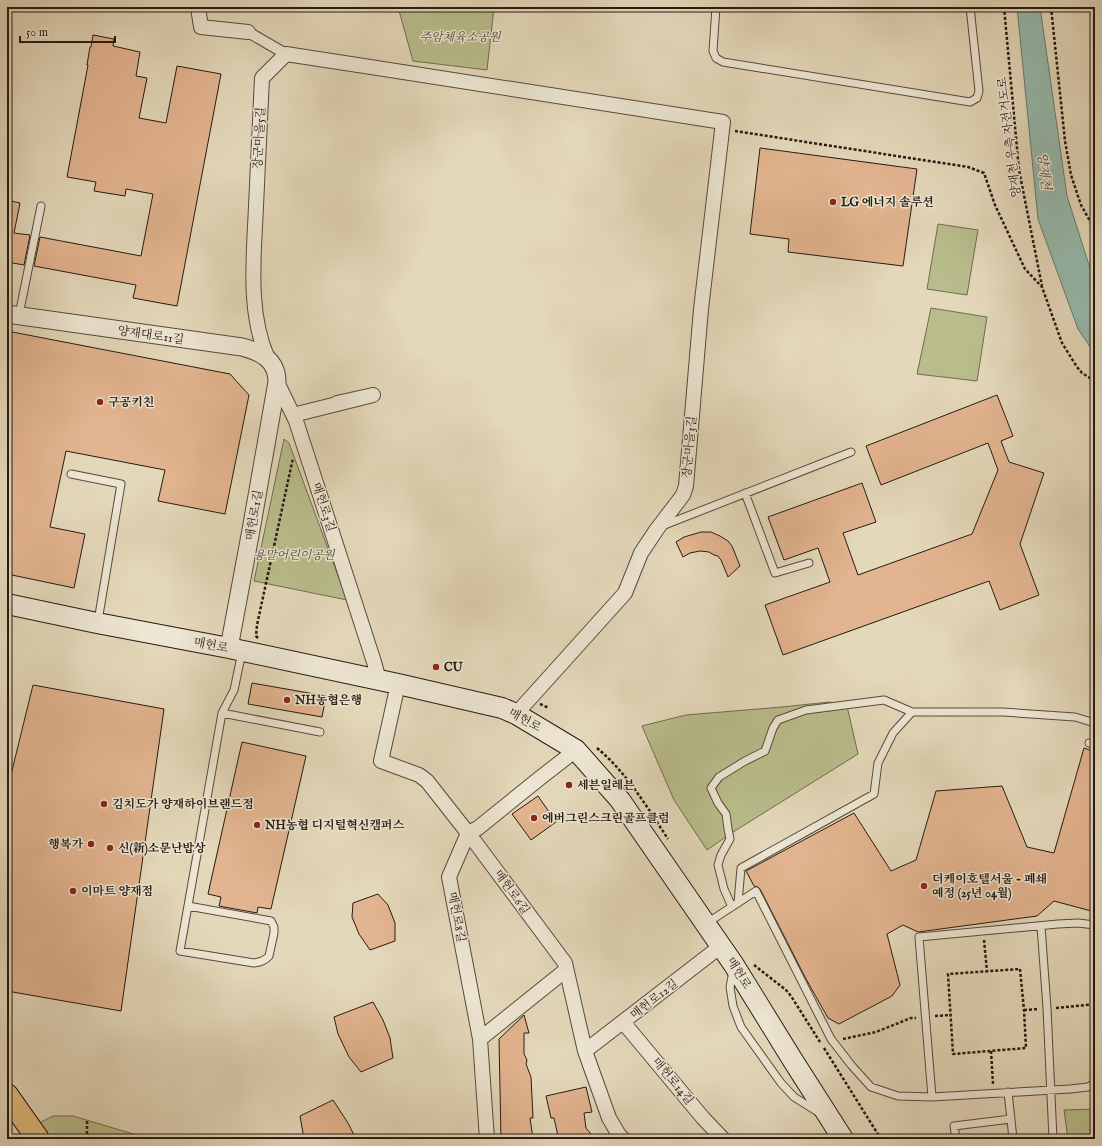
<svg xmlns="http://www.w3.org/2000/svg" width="1102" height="1146" font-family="'IM FELL English','Noto Serif KR',serif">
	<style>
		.green { fill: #b9bd8c; stroke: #706c50 }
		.water { fill: #96baac; stroke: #697a6f }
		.building { fill: #e2b48f; stroke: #261a14 }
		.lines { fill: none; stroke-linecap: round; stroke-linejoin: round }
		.service-casing { stroke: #564a3e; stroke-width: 9 }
		.pedestrian-casing { stroke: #564a3e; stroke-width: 12 }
		.minor-casing { stroke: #564a3e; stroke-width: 16 }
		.tertiary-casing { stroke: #564a3e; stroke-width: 19 }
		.secondary-casing { stroke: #261a14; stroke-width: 22 }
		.trunk-casing { stroke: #261a14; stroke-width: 24 }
		.path { stroke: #261a14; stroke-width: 2.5; stroke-dasharray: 3 2; stroke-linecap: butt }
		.service { stroke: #ede6d2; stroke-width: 7 }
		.pedestrian { stroke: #ede6d2; stroke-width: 10 }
		.minor { stroke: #ede6d2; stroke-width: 14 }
		.tertiary { stroke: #ede6d2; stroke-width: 17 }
		.secondary { stroke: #ede6d2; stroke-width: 20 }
		.trunk { stroke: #e2bc7d; stroke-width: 22 }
		.poi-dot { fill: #8f2418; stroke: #ede6d2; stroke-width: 1.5 }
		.labels { text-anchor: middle; stroke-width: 3; stroke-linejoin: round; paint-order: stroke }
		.park-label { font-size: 12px; font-style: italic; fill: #524b38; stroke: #ede6d2 }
		.street-label { font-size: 12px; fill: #261a14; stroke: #ede6d2 }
		.poi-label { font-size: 12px; font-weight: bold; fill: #261a14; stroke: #ede6d2; text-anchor: start }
		.water-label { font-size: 13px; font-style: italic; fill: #484a42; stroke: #ede6d2 }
	</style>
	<rect width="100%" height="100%" fill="#e4d8ba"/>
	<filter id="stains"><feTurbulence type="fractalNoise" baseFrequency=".005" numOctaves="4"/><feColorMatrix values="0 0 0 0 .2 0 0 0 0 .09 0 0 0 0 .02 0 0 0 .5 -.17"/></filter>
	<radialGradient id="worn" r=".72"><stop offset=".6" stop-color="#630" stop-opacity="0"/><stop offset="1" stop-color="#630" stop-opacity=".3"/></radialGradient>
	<!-- green -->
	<path class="green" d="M398 7H494L487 70 413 61Z
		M938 224 978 230 967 295 927 289Z
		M931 308 987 317 977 381 917 374Z
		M284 439 289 443 347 600 254 581Z
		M829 702 847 706 858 754 730 834 707 850 674 800 642 726 686 715 782 707Z
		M1095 1109V1139H1068L1064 1110Z
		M53 1116H73L150 1139H51L43 1131 41 1122Z"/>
	<!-- water -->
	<path class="water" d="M1017 7H1040L1067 196 1095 284V354L1078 329 1038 219Z"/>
	<!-- building -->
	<path class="building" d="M93 35 114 39 113 46 140 52 136 76 147 78 139 118 166 123 177 66 221 74 177 306 133 298 136 285 34 266 40 237 141 256 153 194 126 189 125 196 94 191 96 182 67 177 88 65H87L90 47H91Z
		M760 148 917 169 903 266 788 252 789 239 750 234Z
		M7 200 20 203 14 233 30 235 24 265 7 262Z
		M7 331 230 374 249 395 225 514 158 501 165 470 66 451 50 527 85 534 74 588 7 574Z
		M997 395 1013 436 1001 441 1009 462 1044 473 1020 544 1039 595 1000 610 989 581 783 655 765 605 830 582 818 548 784 560 768 517 862 483 876 522 843 533 858 575 972 534 998 470 988 443 881 485 866 446Z
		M701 532H711L720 536 728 541 732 546 740 566 728 577 721 560 718 556 714 555 709 552 700 551 690 553 683 557 676 542 684 537Z
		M252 683 326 696 322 717 248 704Z
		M33 685 164 709 121 1011 7 991V791Z
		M242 742 306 756 271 909 258 907 257 913 219 906 221 897 208 894Z
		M1084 748 1095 752V912L1054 901 1037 916 918 932 903 925 887 934 900 985 892 996 839 1024 828 1018 806 979 760 889 758 887 754 886 746 871 854 813 891 871 916 860 936 791 1002 786 1027 847 1054 853Z
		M538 796 556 822 531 840 512 814Z
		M378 894 388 905 395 923V941L370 950 359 934 352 917 353 903Z
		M373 1002 383 1020 390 1038 393 1058 361 1072 349 1057 338 1034 334 1017Z
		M524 1015 529 1033H524V1054L527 1060 526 1064 531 1077 533 1118H530L533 1139H501L499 1039Z
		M586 1087 592 1112 584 1113 586 1128 595 1139H566L564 1135 558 1136 554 1118H551L546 1096Z
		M333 1100 348 1123 356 1139H304L300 1116Z"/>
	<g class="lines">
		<!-- service casing -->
		<g class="service-casing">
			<path id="service" d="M716 7 713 51 716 58 723 62 970 102 977 98 979 91 970 7
				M19 315 41 206
				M71 474 121 484 98 621
				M745 493 775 573 809 563
				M662 526 851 452
				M222 713 320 732
				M1089 743 1095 744
				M738 903 741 868 874 794 878 763 893 733 912 712
				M188 906 271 921 274 927V933L269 956C265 961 260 962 254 963L180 951 222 713 234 690 242 652
				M732 907 724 889 718 865 721 855 730 839 728 829 726 814 718 803 711 788 719 777 745 761 765 751 773 728 778 720 806 710 884 700 912 712H1003L1075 717 1095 723
				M707 923 756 891 831 1039 852 1066 871 1087 898 1096 932 1097
				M1095 925 1078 923 1058 924 919 937 932 1097 1070 1089 1088 1087 1095 1083
				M1041 926 1047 1008 1053 1139
				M733 971 730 987 733 1006 741 1027 781 1083 794 1097 818 1112
				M1008 1092 1013 1139
				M956 1139 954 1126 1011 1119"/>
		</g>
		<!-- pedestrian casing -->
		<g class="pedestrian-casing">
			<path id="pedestrian" d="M248 32 286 54"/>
		</g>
		<!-- minor casing -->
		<g class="minor-casing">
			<path id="minor" d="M198 7 201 27 248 32
				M268 359C247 312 254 255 256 206 258 163 260 120 262 78L286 54C432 76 578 100 723 122L701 309 686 486 683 495 657 529 641 553 625 593 516 714
				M277 382 296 421 374 662 379 680
				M293 415 373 395 337 403
				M398 684 381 761 419 775 427 781 475 842 565 963 585 1051 609 1118 619 1135 623 1139
				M623 1022 703 1118 723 1139
				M480 1039 566 970
				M585 1051 721 946
				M487 1139 480 1039 449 877 468 833 478 828 540 778 576 750"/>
		</g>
		<!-- tertiary casing -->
		<g class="tertiary-casing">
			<path id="tertiary" d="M7 314 242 347C261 352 277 360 277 382L251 530 229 648"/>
		</g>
		<!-- secondary casing -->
		<g class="secondary-casing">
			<path id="secondary" d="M7 604 97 623 229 648 398 684 502 708 516 714 576 750 620 800 734 965 792 1059 843 1139"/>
		</g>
		<!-- trunk casing -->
		<g class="trunk-casing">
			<path id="trunk" d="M7 1095 38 1139"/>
		</g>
		<!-- path -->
		<path class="path" d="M1004 7 1019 170 1042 286
			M1051 7 1065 141 1071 175 1081 205 1095 230
			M735 131 968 167 984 173 995 205 1025 269 1042 287 1062 343 1077 367 1082 373 1095 381
			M258 638 256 636 257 625 293 458
			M540 704 549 708
			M597 748C627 773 647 807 668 839
			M984 940 987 971
			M754 965 786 990 791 996 820 1042
			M1020 969 1024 1010 1026 1048 953 1054 948 974Z
			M1056 1008 1095 1004
			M1024 1010 1039 1009
			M935 1016 950 1015
			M843 1039 876 1032 911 1018H916
			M824 1048 881 1139
			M991 1051 993 1084
			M87 1139V1120
			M1092 1139 1095 1130"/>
		<!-- service -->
		<use href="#service" class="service"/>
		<!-- pedestrian -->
		<use href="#pedestrian" class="pedestrian"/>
		<!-- minor -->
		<use href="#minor" class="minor"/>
		<!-- tertiary -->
		<use href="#tertiary" class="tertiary"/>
		<!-- secondary -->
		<use href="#secondary" class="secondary"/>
		<!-- trunk -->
		<use href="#trunk" class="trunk"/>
	</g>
	<!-- markers -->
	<g class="poi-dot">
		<circle cx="833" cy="202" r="4"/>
		<circle cx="100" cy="402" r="4"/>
		<circle cx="436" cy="667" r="4"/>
		<circle cx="287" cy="700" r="4"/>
		<circle cx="569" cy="785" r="4"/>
		<circle cx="104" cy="804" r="4"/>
		<circle cx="534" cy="818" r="4"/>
		<circle cx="257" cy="825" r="4"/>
		<circle cx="91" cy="844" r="4"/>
		<circle cx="110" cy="848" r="4"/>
		<circle cx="924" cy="886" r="4"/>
		<circle cx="73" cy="891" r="4"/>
	</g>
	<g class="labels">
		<!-- park labels -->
		<g class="park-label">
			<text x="460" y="41">주암체육소공원</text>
			<text x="294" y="559">용말어린이공원</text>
		</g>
		<!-- street labels -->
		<g class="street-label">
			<text transform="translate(1009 137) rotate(-97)" y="4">양재천 우측 자전거도로</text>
			<text transform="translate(259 138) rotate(-87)" y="4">장군마을5길</text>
			<text transform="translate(151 335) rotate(8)" y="4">양재대로11길</text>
			<text transform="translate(689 447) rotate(-85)" y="4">장군마을3길</text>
			<text transform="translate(324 507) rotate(72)" y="4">매헌로3길</text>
			<text transform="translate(254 515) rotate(-80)" y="4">매헌로1길</text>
			<text transform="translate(211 645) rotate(11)" y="4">매헌로</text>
			<text transform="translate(525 720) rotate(29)" y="4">매헌로</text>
			<text transform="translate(512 892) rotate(54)" y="4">매헌로6길</text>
			<text transform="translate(457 917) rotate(79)" y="4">매헌로8길</text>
			<text transform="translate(739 973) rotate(58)" y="4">매헌로</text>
			<text transform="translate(654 999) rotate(-38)" y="4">매헌로12길</text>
			<text transform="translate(673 1081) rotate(50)" y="4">매헌로14길</text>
		</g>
		<!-- poi labels -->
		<g class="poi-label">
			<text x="841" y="206">LG 에너지 솔루션</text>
			<text x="108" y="406">구공키친</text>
			<text x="444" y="671">CU</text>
			<text x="295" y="704">NH농협은행</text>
			<text x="577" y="789">세븐일레븐</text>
			<text x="112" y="808">김치도가 양재하이브랜드점</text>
			<text x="542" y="822">에버그린스크린골프클럼</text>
			<text x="265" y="829">NH농협 디지털혁신캠퍼스</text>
			<text x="83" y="848" text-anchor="end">행복가</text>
			<text x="118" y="852">신(新)소문난밥상</text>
			<text x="932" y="883">더케이호텔서울 - 폐쇄<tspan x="932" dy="14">예정 (25년 04월)</tspan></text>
			<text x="81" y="895">이마트 양재점</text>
		</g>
		<!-- water labels -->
		<g class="water-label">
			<text transform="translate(1045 171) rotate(83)" y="5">양재천</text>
		</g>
	</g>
	<!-- margin -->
	<rect width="1102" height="1146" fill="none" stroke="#e4d8ba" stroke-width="24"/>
	<rect x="8" y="8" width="1086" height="1130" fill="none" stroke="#261a14" stroke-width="2"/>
	<rect x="12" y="12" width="1078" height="1122" fill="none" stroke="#261a14"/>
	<!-- scale -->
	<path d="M20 36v6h95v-6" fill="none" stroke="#261a14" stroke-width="2"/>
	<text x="26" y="36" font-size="12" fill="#261a14" stroke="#ede6d2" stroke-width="3" paint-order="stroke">50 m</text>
	<rect width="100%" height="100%" filter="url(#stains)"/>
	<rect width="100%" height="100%" fill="url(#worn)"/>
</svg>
